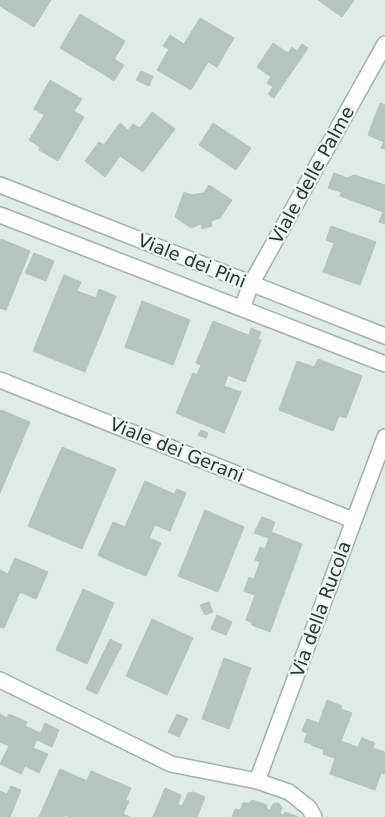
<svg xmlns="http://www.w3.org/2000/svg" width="385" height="817" font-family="'DejaVu Sans',sans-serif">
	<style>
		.building { fill: #b4c5be; stroke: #b2c4bc }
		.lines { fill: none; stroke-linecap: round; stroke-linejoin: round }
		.minor-casing { stroke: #a2b3ac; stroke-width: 18 }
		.minor { stroke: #fff; stroke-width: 15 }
		.labels { text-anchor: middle; stroke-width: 4.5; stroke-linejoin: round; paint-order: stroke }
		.street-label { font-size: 18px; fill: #203b32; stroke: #eff7f3 }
	</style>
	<rect width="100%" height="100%" fill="#dfebe5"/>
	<!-- building -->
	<path class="building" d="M0 0H51L34 27 0 6Z
		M318 0H354L342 17Z
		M80 14 125 41 105 75 60 48Z
		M200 18 234 38 217 67 208 62 191 90 157 70 169 49 163 46 170 35 184 44Z
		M273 43 288 53 292 47 297 51 302 44 308 48 274 98 268 94 273 87 267 83 271 77 257 67Z
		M114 59 124 65 114 81 105 75Z
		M141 71 153 76 149 86 136 80Z
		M50 80 82 99 74 111 84 117 58 161 39 150 40 147 29 140 44 115 34 109Z
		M380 103 385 105V149L381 148 384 142 368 135Z
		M152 112 175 129 143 172 120 156 105 177 85 161 99 142 104 145 120 123 128 130 133 124 140 128Z
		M213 123 251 148 236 170 199 145Z
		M334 173 347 178 341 192 328 188Z
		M354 175 385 185V224L379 222 383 212 340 196 347 178Z
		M209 185 232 200 220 218 211 221 212 226 202 229 201 224 191 228 175 217 184 192 192 195 204 193Z
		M331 226 376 242 360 285 323 272 334 243 326 240Z
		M1 239 8 242 0 263V242Z
		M8 242 30 251 6 310 0 308V263Z
		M34 253 54 261 46 281 25 273Z
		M64 275 81 282 77 291 96 298 99 289 116 296 85 372 33 351Z
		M142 301 190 320 173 365 125 347Z
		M213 321 261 340 245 382 228 375 224 386 241 392 224 433 176 413 193 373 197 375 201 365 196 363Z
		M251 328 261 332 258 339 249 335Z
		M318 359 362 376 346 418 339 416 333 431 279 410 297 361 314 367Z
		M1 410 30 422 0 493V411Z
		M201 430 208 433 206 438 198 435Z
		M62 447 116 469 82 549 28 526Z
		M145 481 174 494 177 489 186 493 170 531 155 525 149 538 161 543 146 576 110 561Z
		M205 510 244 527 218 592 178 576Z
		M262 517 275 522 269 538 254 533Z
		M113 522 125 527 116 547 104 542Z
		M271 532 302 544 270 632 252 625V623L246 620 255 595 244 591 249 577 254 579 260 562 255 560 260 547 265 549Z
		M104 542 116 547 110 561 98 555Z
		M15 558 48 572 36 599 20 592 4 628 0 627V570L8 574Z
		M83 589 114 603 87 664 56 650Z
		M209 602 213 612 205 615 200 605Z
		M217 615 232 622 226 635 211 629Z
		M152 619 193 638 167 695 126 676Z
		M110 639 122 645 97 694 86 689Z
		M224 658 251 668 229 729 202 719Z
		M327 700 342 706 341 709 352 713 341 741 371 752 373 748 385 752V774L381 773 375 790 330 774 335 758 323 754 324 750 311 745Z
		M0 714 7 718 9 714 27 722 25 726 40 733 30 755 0 742Z
		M177 714 188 719 179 737 168 732Z
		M307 719 319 723 311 744 304 742 307 733 302 731Z
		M45 723 59 730 52 747 37 740Z
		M362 738 375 743 371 752 358 747Z
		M9 746 30 755 33 748 48 754 39 773 25 766 21 774 0 764Z
		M60 769 87 781 91 771 131 788 118 817H70L65 815 64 817H39Z
		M11 786 21 790 10 817H0V791L7 794Z
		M165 788 181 795 178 804 182 806 188 793 193 792 205 797 197 817H153Z
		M125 800 129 801 123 814 130 817H118Z
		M252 800 267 805 266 808 270 810 273 804 278 803 282 807 280 814 284 815 285 812 298 817H232L235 809 240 810 243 803H249Z"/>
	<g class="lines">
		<!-- minor casing -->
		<g class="minor-casing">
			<path id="minor" d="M0 185 385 336
				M0 215 385 364
				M242 308 251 284 385 44
				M0 380 353 520
				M0 680 171 764 257 781 289 792 309 808 314 817
				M257 781 385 437"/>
		</g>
		<!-- minor -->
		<use href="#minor" class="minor"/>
	</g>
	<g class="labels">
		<!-- street labels -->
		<g class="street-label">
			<text transform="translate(312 175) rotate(-61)" y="6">Viale delle Palme</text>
			<text transform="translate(192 261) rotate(22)" y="6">Viale dei Pini</text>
			<text transform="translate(177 450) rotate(22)" y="6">Viale dei Gerani</text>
			<text transform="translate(321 609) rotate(-70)" y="6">Via della Rucola</text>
		</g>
	</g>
</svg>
